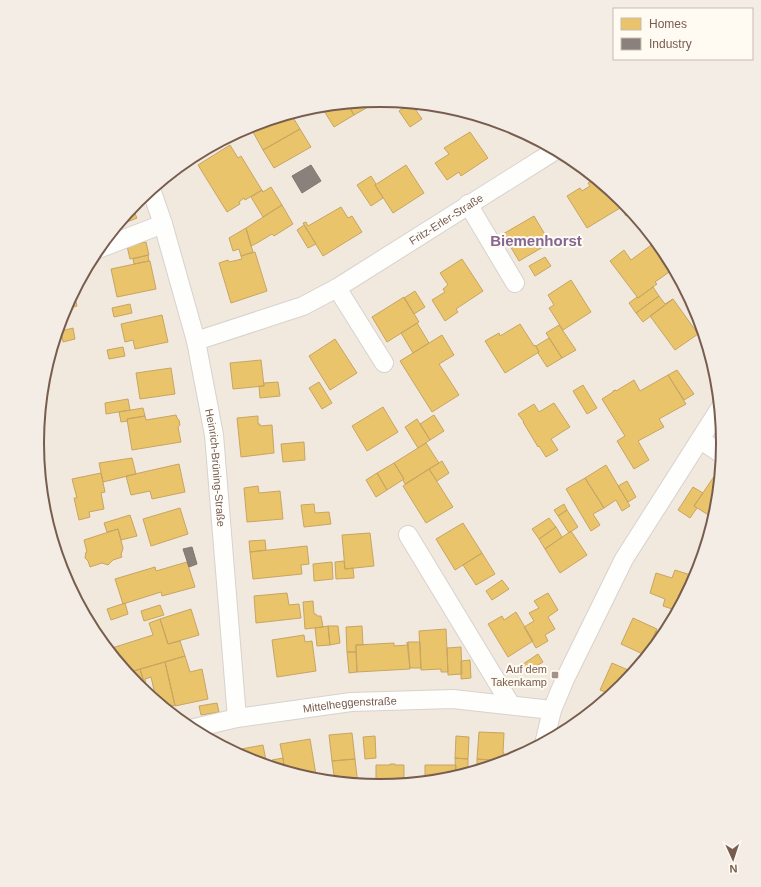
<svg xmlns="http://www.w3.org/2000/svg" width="761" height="887" font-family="Helvetica,sans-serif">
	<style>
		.residential { fill: #f1e8de }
		.homes { fill: #e9c46a; stroke: #c7a562 }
		.industry { fill: #8a817c; stroke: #85766e }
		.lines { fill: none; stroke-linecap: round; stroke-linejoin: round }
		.street-casing { stroke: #d8d2cd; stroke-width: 20 }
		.street { stroke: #fefefd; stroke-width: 18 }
		.poi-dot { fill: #a59287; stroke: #fffaf2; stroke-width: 1.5 }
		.labels { text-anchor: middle; stroke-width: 4; stroke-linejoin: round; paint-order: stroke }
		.street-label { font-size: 11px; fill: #785d4e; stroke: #fffaf2 }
		.poi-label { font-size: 11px; fill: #785d4e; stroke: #fffaf2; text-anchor: end }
		.district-label { font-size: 15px; font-weight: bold; fill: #846693; stroke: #fffaf2 }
		.rim { fill: none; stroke: #785d4e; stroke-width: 2 }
	</style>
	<rect width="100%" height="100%" fill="#f8f5f0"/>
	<!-- residential -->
	<path class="residential" d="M39 444a342 342 0 1 1 684 0a342 342 0 1 1-684 0Z"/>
	<!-- homes -->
	<path class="homes" d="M381 100 387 101 376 107 373 101Z
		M373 101 375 103 354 115 347 103Z
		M347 103 354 115 334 127 321 106Z
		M411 103 422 119 410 127 399 111Z
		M320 106 310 112 307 108 314 107Z
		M291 114 300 129 263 150 253 132 277 118Z
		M300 129 311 147 274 168 263 150Z
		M516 129 529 135 523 139Z
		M470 132 488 158 461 176 459 172 447 180 435 163 449 154 444 148Z
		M230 145 238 158 241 156 263 192 262 190 245 200 244 198 239 202 240 204 227 212 198 165Z
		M406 165 424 193 393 213 375 185Z
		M371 176 376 184 375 185 383 198 371 206 357 185Z
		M596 178 620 198 625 205 587 228 567 196 580 188 582 191 590 186 588 183Z
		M271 187 282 205 263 217 251 197 262 190 263 192Z
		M620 198 632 212 626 216 621 208 625 205Z
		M282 205 293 224 274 236 272 234 257 243 251 246 246 228Z
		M132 207 137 218 117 226Z
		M341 207 348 218 352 216 362 232 323 256 303 223 306 222 308 226Z
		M534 216 550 243 519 261 503 234Z
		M304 225 316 244 308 248 297 230Z
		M246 228 253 252 241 256 239 249 233 251 229 238Z
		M146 242 149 255 130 259 127 246Z
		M654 243 672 270 655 282 657 284 638 298 610 261 624 250 631 260Z
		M255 252 267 291 231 303 219 263 228 260 229 262 242 259 241 256Z
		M148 255 149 261 134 264 133 259Z
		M667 255 672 264 670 265 664 258Z
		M545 257 551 266 535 276 529 266Z
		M462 259 483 291 456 309 458 312 445 321 432 300 445 292 443 289 448 285 440 273Z
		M149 261H150L156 289 117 297 111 269Z
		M571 280 591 312 563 330 549 308 554 305 548 295Z
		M653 287 659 296 636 313 629 303 637 297 638 298Z
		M415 291 425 307 414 314 404 298Z
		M74 293 77 306 65 309Z
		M659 296 665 304 673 299 643 322 636 313Z
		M404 297 419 322 387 342 372 317Z
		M673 299 698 334 675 350 650 316Z
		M130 304 132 313 114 317 112 308Z
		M162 315 168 342 135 349 133 340 125 342 121 324Z
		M417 323 429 343 413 353 401 333Z
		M520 324 534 346 535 345 539 352 505 373 485 341 499 333 500 336Z
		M559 325 576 350 562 358 546 333Z
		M73 328 75 339 63 342 61 331Z
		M442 335 454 355 439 364 459 395 432 412 400 361Z
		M549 338 562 358 547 367 538 353 539 352 536 346Z
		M335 339 357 373 330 390 309 356Z
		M123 347 125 356 109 359 107 350Z
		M261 360 264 386 233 389 230 363Z
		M171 368 175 394 140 399 136 373Z
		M677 370 694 394 684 400 668 375Z
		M668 375 686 404 659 419 664 427 638 441 649 460 634 469 617 441 625 436 602 399 613 392V391L616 390V391L634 380 640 391Z
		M278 382 280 396 260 398 259 386H264V383Z
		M319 382 332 403 322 409 309 388Z
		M583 385 597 408 587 414 573 391Z
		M128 399 130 410 106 414 105 403Z
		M554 403 570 427 551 439 558 450 546 457 539 446 538 447 523 422H524L518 414 534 404 539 412Z
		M383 407 398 432 367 451 352 426Z
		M143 408 145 416 127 419 128 421 121 422 119 412Z
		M176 415 177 418 179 420 180 425 178 427 181 442 132 450 127 419 145 416 146 420Z
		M434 415 444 431 430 440 420 424Z
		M258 416V424H260V426L272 425 274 453 241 457 237 418Z
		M417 419 430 440 418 448 405 427Z
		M304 442 305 460 283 462 281 444Z
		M426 443 439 463 405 484 403 480 404 479 394 463Z
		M132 458 136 474 103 482 99 463Z
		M442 461 449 473 437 481 429 469Z
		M394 463 404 479 387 490 377 473Z
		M179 464 185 492 152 499 150 491 131 495 126 476Z
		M606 465 630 506 622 511 616 500 604 508 585 478Z
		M429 469 453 507 426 523 403 486Z
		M101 473 105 492 101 493 104 509 89 512 90 517 79 520 74 498H77L72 479Z
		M377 473 387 490 376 497 366 480Z
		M715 475 721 478 717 511 715 519 694 506Z
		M585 478 604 508 593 514 600 525 591 531 566 489Z
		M627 481 636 497 628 502 618 486Z
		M258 486 259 493 280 491 283 519 247 522 244 488Z
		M693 487 703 493 694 506 697 508 690 518 678 510Z
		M314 504 315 513 329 512 331 524 304 527 301 505Z
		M564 504 567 510 558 516 554 510Z
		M180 508 188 534 151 546 143 519Z
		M567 510 578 527 569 533 558 516Z
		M130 515 137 536 121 540 118 529 107 532 104 523Z
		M549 518 556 527 539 539 532 529Z
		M463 523 482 553 455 570 436 539Z
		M556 527 562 537 545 549 539 539Z
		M118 529 123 548 121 555 122 557 113 560 108 565 102 563 90 567 88 561 85 558 86 552H87L84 540Z
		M571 531 587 555 560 573 545 549Z
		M370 533 374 566 345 569 342 535Z
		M265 540 266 550 250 552 249 541Z
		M307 546 309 564 301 565 302 574 253 579 250 552Z
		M482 553 495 574 476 585 463 565Z
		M344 561 345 569 353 568 354 578 336 579 335 562Z
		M187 562 195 587 162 596 161 592 123 604 115 579 155 567 156 571Z
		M332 562 333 579 314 581 313 564Z
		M675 570 697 577 678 611 663 606 665 599 650 593 656 573 672 578Z
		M502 580 509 589 492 600 486 591Z
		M287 593 289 605 299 604 301 618 256 623 254 596Z
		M548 593 558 610 548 617 555 629 545 635 548 641 536 648 524 627 534 621 529 613 539 608 534 601Z
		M313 601 314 614H316L317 616H321L323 627 305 629 303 602Z
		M125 603 128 614 111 620 107 609Z
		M160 605 164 615 144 621 141 611Z
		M191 609 199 635 168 644 160 619Z
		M516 612 533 641 508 657 488 624 502 616 504 620Z
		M633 618 657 629 645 655 621 644Z
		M160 619 168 644 180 641 185 656 127 673 111 654 110 651 112 648 153 635 149 623Z
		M328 626H338L340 643 330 645Z
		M328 626 330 645 317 646 315 628Z
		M362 626 363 645H356V652H347L346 627Z
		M446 629 448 672H441V669L421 670 419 631Z
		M656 631 666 635 648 657 645 655Z
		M304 635 305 642 312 641 316 671 277 677 272 640Z
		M407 642 410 669 357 672 356 645 394 643V646L408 645Z
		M408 642H420L421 668H410Z
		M461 647 462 674 448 675 447 648Z
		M347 652H356L357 672 349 673Z
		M538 654 543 662 528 671 523 664Z
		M185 656 190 672 202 669 208 699 175 706 165 662Z
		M470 660 471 678 461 679V661Z
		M165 662 175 705 164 708 157 703 151 677 145 679 146 685 145 686 140 669Z
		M612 663 635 673 623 687 613 695 600 690Z
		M140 669 145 686 147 694 137 686 127 673Z
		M217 703 219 712 201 715 199 706Z
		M479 732 504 733 503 753H504V761L477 759Z
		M352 733 355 759 332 761 329 735Z
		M375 736 376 758 365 759 363 737Z
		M456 736 469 737 468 759 455 758Z
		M310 739 317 781 285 772 283 758 280 744Z
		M263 745 267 766 249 761 236 754V750Z
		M283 758 285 772 273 768 272 760Z
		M455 758 468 759V774L456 778Z
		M355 759 358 785 335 782 332 761Z
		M477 759 490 760V768L477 772Z
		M390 764H395V765H404V785L380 787H376V765H390Z
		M425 765H456V778L447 780 425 783Z"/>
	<!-- industry -->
	<path class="industry" d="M311 165 321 181 302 193 292 176Z
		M192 547 197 564 189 567 183 549Z"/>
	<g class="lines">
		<!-- street casing -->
		<g class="street-casing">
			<g id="street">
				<path id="s1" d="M151 189 163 224 196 341 214 435 237 718"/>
				<path d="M468 204 515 283"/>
				<path d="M98 249 163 224"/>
				<path d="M337 288 384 363"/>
				<path id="s2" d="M196 341 303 306 337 288 556 150"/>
				<path d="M701 440 723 455"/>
				<path d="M408 535 511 705"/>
				<path id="s3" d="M190 729 237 718 351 702 453 699 552 710"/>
				<path d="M544 744 552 710 565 679 624 559 720 408"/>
			</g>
		</g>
		<!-- street -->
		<use href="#street" class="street"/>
	</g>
	<!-- markers -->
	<rect class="poi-dot" x="551" y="671" width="8" height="8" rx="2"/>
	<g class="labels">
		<!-- street labels -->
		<g class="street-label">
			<text dy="4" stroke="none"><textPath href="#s2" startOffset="280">Fritz-Erler-Straße</textPath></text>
			<text dy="4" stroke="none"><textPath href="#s1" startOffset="287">Heinrich-Brüning-Straße</textPath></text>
			<text dy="4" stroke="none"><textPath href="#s3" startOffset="162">Mittelheggenstraße</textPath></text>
		</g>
		<!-- poi labels -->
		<g class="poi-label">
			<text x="547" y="673">Auf dem<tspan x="547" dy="13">Takenkamp</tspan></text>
		</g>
		<!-- district labels -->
		<g class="district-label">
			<text x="536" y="246">Biemenhorst</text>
		</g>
	</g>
	<!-- crop -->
	<path d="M0 0H761V887H0ZM44 443a336 336 0 1 1 672 0a336 336 0 1 1-672 0Z" fill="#f4ede5" fill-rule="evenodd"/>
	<path class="rim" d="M44 443a336 336 0 1 1 672 0a336 336 0 1 1-672 0Z"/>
	<!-- legend -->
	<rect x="613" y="8" width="140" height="52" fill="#fffaf2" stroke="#c9bbb0"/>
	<rect x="621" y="18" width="20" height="12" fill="#e9c46a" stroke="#c9bbb0"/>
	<text x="649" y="28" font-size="12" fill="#785d4e">Homes</text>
	<rect x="621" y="38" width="20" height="12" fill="#8a817c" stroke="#c9bbb0"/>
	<text x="649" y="48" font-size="12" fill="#785d4e">Industry</text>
	<!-- north arrow -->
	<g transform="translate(733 859) rotate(177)" stroke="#fffaf2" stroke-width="3" paint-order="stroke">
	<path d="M0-3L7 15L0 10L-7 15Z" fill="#785d4e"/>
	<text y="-6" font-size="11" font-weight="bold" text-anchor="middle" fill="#785d4e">N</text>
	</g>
</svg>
